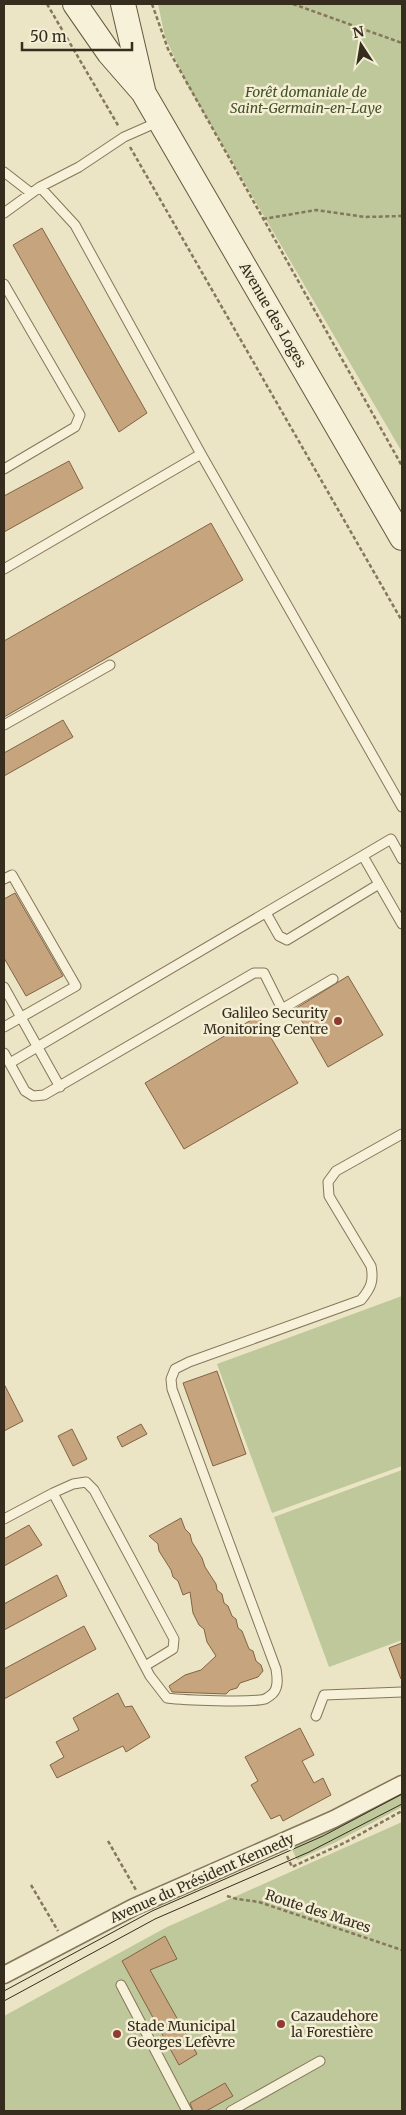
<svg xmlns="http://www.w3.org/2000/svg" width="406" height="2115" font-family="Merriweather,serif">
	<style>
		.green { fill: #bec89a }
		.building { fill: #c6a47e; stroke: #826444 }
		.lines { fill: none; stroke-linecap: round; stroke-linejoin: round }
		.service-casing { stroke: #85765c; stroke-width: 11 }
		.minor-casing { stroke: #85765c; stroke-width: 19 }
		.secondary-casing { stroke: #665840; stroke-width: 26 }
		.path { stroke: #85765c; stroke-width: 2.5; stroke-dasharray: 4 2.5; stroke-linecap: butt }
		.service { stroke: #f6f1d8; stroke-width: 9 }
		.minor { stroke: #f6f1d8; stroke-width: 16 }
		.secondary { stroke: #f6f1d8; stroke-width: 24 }
		.tram { stroke: #362d1f; stroke-width: 1 }
		.poi-dot { fill: #8f3b31; stroke: #f3eed4; stroke-width: 2 }
		.labels { text-anchor: middle; stroke-width: 5; stroke-linejoin: round; paint-order: stroke }
		.park-label { font-size: 14px; font-style: italic; fill: #425127; stroke: #f3eed4 }
		.street-label { font-size: 14px; fill: #362d1f; stroke: #f3eed4 }
		.poi-label { font-size: 14px; fill: #362d1f; stroke: #f3eed4; text-anchor: start }
	</style>
	<rect width="100%" height="100%" fill="#ebe4c5"/>
	<!-- green -->
	<path class="green" d="M158 4H402V452L188 86 165 37Z
		M402 1296V1466L272 1513 217 1364Z
		M402 1470V1640L329 1667 274 1517Z
		M402 1791V1807L336 1842 297 1860 291 1847Z
		M402 1822V2111H4V2016L167 1927Z"/>
	<!-- building -->
	<path class="building" d="M42 228 147 413 119 432 13 245Z
		M69 461 83 488 4 532V496Z
		M211 523 243 580 4 717V641Z
		M63 720 73 737 4 776V753Z
		M15 893 63 976 26 996 4 958V899Z
		M348 976 383 1035 328 1067 295 1009Z
		M258 1016 298 1083 184 1149 145 1083Z
		M217 1371 246 1454 213 1466 183 1383Z
		M4 1384 23 1421 4 1431Z
		M141 1424 147 1434 122 1447 117 1437Z
		M72 1429 87 1459 73 1466 58 1436Z
		M181 1518 185 1529 190 1534 192 1542 202 1558 205 1567 216 1584 217 1590 222 1594 224 1603 228 1606 232 1616 236 1619 238 1628 242 1631 249 1649 253 1651 256 1661 261 1665 263 1671 258 1677 240 1683 237 1688 230 1690 226 1694 172 1692 169 1686 185 1675 201 1670 216 1656 207 1642 204 1629 199 1625 193 1613 190 1592 183 1595 178 1581 173 1577 171 1570 159 1551 158 1544 149 1536Z
		M29 1525 42 1545 4 1566V1539Z
		M57 1575 67 1596 4 1630V1604Z
		M84 1626 96 1649 4 1699V1669Z
		M402 1643V1679H401L389 1648Z
		M118 1693 125 1707 132 1706 150 1737 126 1752 123 1746 57 1778 50 1765 64 1757 56 1742 79 1730 73 1718Z
		M300 1728 314 1755 302 1761 314 1783 323 1778 331 1795 283 1821 280 1815 271 1819 251 1785 258 1781 245 1757Z
		M165 1936 177 1959 150 1970 197 2054 179 2065 122 1961Z
		M225 2083 233 2096 206 2111H193L190 2103Z"/>
	<g class="lines">
		<!-- service casing -->
		<g class="service-casing">
			<path id="service" d="M4 172 31 193
				M40 187 79 167 124 137 158 122
				M4 213 40 187 75 225 201 454 402 807
				M4 284 80 415 75 427 4 469
				M4 569 201 454
				M4 725 110 665
				M363 856 402 924
				M4 879 12 875 76 986 4 1027
				M266 913 279 936 287 940 379 884
				M4 987 60 1087
				M4 1053 25 1091 33 1096 44 1095 254 973H264L282 1009 333 979
				M10 1063 391 839 402 859
				M4 1519 53 1493
				M145 1666 173 1649 174 1639 94 1490 86 1482 73 1484 53 1493 150 1676 167 1698C183 1700 251 1703 265 1699 267 1698 273 1694 274 1692 279 1685 277 1676 276 1669L172 1389 171 1379 175 1369 189 1362 361 1300C371 1288 374 1281 371 1266L329 1196 328 1182 336 1171 402 1134
				M316 1716 324 1695 402 1692
				M121 1985 187 2111
				M231 2111 320 2061"/>
		</g>
		<!-- minor casing -->
		<g class="minor-casing">
			<path id="minor" d="M4 1975 134 1907 334 1819 402 1784"/>
		</g>
		<!-- secondary casing -->
		<g class="secondary-casing">
			<path id="secondary" d="M75 4 109 53 143 92 402 538
				M123 4 143 90"/>
		</g>
		<!-- path -->
		<path class="path" d="M47 4 119 127
			M152 4 168 49 402 466
			M293 4 402 43
			M130 147 402 621
			M263 219 316 210 365 217 402 216
			M108 1841 136 1890
			M287 1856 292 1867 346 1842 402 1811
			M31 1885 58 1931
			M227 1896 237 1899 259 1902 402 1950"/>
		<!-- service -->
		<use href="#service" class="service"/>
		<!-- minor -->
		<use href="#minor" class="minor"/>
		<!-- secondary -->
		<use href="#secondary" class="secondary"/>
		<!-- tram -->
		<path class="tram" d="M4 1991 152 1911 323 1836 402 1794
			M4 2001 155 1919 309 1852 402 1804"/>
	</g>
	<!-- markers -->
	<g class="poi-dot">
		<circle cx="338" cy="1021" r="5"/>
		<circle cx="281" cy="2024" r="5"/>
		<circle cx="117" cy="2034" r="5"/>
	</g>
	<g class="labels">
		<!-- park labels -->
		<g class="park-label">
			<text x="306" y="97">Forêt domaniale de<tspan x="306" dy="16">Saint-Germain-en-Laye</tspan></text>
		</g>
		<!-- street labels -->
		<g class="street-label">
			<text transform="translate(273 315) rotate(60)" y="5">Avenue des Loges</text>
			<text transform="translate(202 1878) rotate(-24)" y="5">Avenue du Président Kennedy</text>
			<text transform="translate(318 1911) rotate(18)" y="5">Route des Mares</text>
		</g>
		<!-- poi labels -->
		<g class="poi-label">
			<text x="328" y="1018" text-anchor="end">Galileo Security<tspan x="328" dy="16">Monitoring Centre</tspan></text>
			<text x="291" y="2021">Cazaudehore<tspan x="291" dy="16">la Forestière</tspan></text>
			<text x="127" y="2031">Stade Municipal<tspan x="127" dy="16">Georges Lefèvre</tspan></text>
		</g>
	</g>
	<!-- border -->
	<rect width="406" height="2115" fill="none" stroke="#362d1f" stroke-width="10"/>
	<!-- north arrow -->
	<g transform="translate(361 45) rotate(348)" stroke="#f3eed4" stroke-width="4" paint-order="stroke">
	<path d="M0-4L9 19L0 12L-9 19Z" fill="#362d1f"/>
	<text y="-8" font-size="14" font-weight="bold" text-anchor="middle" fill="#362d1f">N</text>
	</g>
	<!-- scale -->
	<path d="M22 42v8h110v-8" fill="none" stroke="#362d1f" stroke-width="2.5"/>
	<text x="30" y="42" font-size="15" fill="#362d1f" stroke="#f3eed4" stroke-width="4" paint-order="stroke">50 m</text>
</svg>
